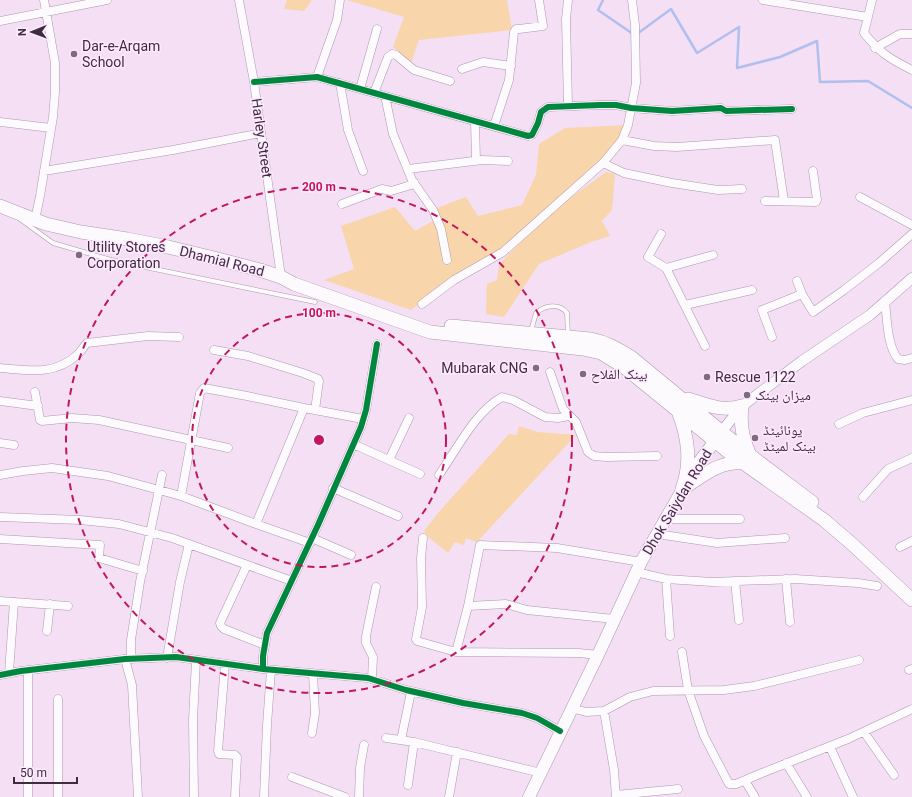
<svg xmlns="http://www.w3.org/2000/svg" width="912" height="797" font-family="Roboto,'Noto Naskh Arabic',sans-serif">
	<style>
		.green { fill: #f8d5aa }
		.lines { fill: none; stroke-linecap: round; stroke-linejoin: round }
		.stream { stroke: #b1bfef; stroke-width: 2.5 }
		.service-casing { stroke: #ab99ac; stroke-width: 5 }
		.minor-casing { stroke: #ab99ac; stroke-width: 9 }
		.tertiary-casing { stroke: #ab99ac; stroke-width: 11 }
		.secondary-casing { stroke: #ab99ac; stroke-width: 13 }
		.primary-casing { stroke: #ab99ac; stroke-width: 14 }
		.service { stroke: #fdfafe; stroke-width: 4 }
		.minor { stroke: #fdfafe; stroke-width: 8 }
		.tertiary { stroke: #fdfafe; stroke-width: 10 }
		.secondary { stroke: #fdfafe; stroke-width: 12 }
		.primary { stroke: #fdfafe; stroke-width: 13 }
		.cycleway-casing { stroke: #feeaff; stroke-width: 8 }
		.cycleway { stroke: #00873e; stroke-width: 6 }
		.ring { fill: none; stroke: #c2185b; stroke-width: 2; stroke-dasharray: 7 5 }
		.poi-dot { fill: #7e6b7f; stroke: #feeaff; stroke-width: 1.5 }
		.labels { text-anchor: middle; stroke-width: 3; stroke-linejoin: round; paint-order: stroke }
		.poi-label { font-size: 14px; fill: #3f2c40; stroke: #feeaff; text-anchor: start }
		.street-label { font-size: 14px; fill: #3f2c40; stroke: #feeaff }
		.centre { fill: #c2185b; stroke: #feeaff; stroke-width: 2 }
		.ring-label { font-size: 12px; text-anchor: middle; font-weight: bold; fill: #c2185b; stroke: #feeaff; stroke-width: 3; stroke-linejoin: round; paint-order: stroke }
	</style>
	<rect width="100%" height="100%" fill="#f4dff5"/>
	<!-- green -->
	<path class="green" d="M287 0H312L304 11 284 9Z
		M347 0H507L512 30 419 40 411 63 393 47 404 17Z
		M628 125 606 157 504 247 442 286 411 310 324 280 354 269 341 226 395 207 415 231 435 220 437 208 466 197 478 216 522 205 536 175 539 144 565 128Z
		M606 172 615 174 612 210 602 221 610 236 591 242 539 264 504 317 486 314 487 284 497 280 499 266 506 257 551 212Z
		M519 426 537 432 576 435 477 542 466 538 464 545 455 542 448 553 427 536 424 531 438 513 509 434 517 435Z"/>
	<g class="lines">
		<!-- stream -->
		<path class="stream" d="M603 0 598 10 633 34
			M637 34 671 9 697 53 739 27 737 68 780 57 817 41 820 82 868 81 912 108"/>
		<!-- service casing -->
		<g class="service-casing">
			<path id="service" d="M20 219 53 243 111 260 315 302
				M531 331 536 313C545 305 560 303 567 313L568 335"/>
		</g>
		<!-- minor casing -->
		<g class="minor-casing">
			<path id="minor" d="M239 0 254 82 281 277
				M763 0 868 17
				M872 0 864 33C880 53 890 59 912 70
				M0 21 107 0
				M875 48 900 34H912
				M462 69 483 62 511 66
				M317 77 337 20 340 0
				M254 82 317 77 528 136 532 135 538 123 541 112 548 107 600 105H616L631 108 672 111 721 108 726 111 792 109
				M340 83 348 130 363 171
				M360 89 377 29
				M374 93 388 57 392 54 396 55 414 70 450 81
				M385 96 393 134 412 180 433 210 441 229 447 260
				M568 106 566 19 568 0
				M475 121 476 161
				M0 122 51 128
				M494 126 509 80 514 32 516 29H519L543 26 539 0
				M622 140 654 146 677 147 775 140 784 201
				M603 163 624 173 672 183 718 190 742 189
				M408 169 482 160 508 161
				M44 171 173 150 261 133
				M860 197 912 225
				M765 201 816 202 817 200 813 171
				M342 204 382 189 391 191 411 185 414 182
				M35 220 40 196 53 117 55 92V63L44 0
				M661 234 648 257 666 268 705 346
				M666 268 713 255
				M797 281 802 294 813 312 844 290 879 263 912 234
				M885 301C887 318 887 346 898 359L905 360 912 358
				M422 304 454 280 503 252 603 163 622 140 628 125 636 83 635 25 632 0
				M685 305 752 290
				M772 337 762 310 802 294
				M214 350 248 356 303 373 318 379 319 381 315 410
				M0 368C28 370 54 376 77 355 81 352 83 347 87 343L148 336 179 337
				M550 372 563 409 576 422 588 452 594 456 606 457 657 456
				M35 392 40 420 42 421 72 418 99 420 228 448
				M0 401 38 406
				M839 424 863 413 912 400
				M0 443 14 445
				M353 444 420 474
				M389 460 409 418
				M0 475 23 471 52 468 108 476 181 496 256 524
				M439 475C457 449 475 412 502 397L513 400 545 417 558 418 569 416
				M333 488 398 516
				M181 496 200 393 204 388 247 396 304 408
				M863 497 888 469 912 458
				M0 517 80 520 119 524 172 538 292 581
				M666 519H740
				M657 534 717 543 785 538
				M312 538 351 555
				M423 538 421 558 422 607 416 639 417 641 456 652 579 653 598 655
				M0 539 100 545 99 558 143 571
				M310 543 256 524 304 408 363 419
				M900 547 912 541
				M247 565 220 623 221 626 224 629 265 645
				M636 572 666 579 712 582 795 579 858 583 877 586
				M666 579 670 636
				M786 579 790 622
				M735 581 739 620
				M0 601 68 606
				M468 606 506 604 527 610 614 619
				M47 631 50 604
				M456 652 468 606 480 545 557 548 641 562
				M682 652 688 690 704 736 729 784H736L762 773 848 739 912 709
				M167 658 180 582 189 544
				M125 659 132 685 138 797
				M131 659V640L140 582 162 475
				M225 664 218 751 219 754 235 755 237 757 235 797
				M263 669V656L267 633 318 525 361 427 366 410 377 344
				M909 670 912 669
				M9 673 14 602
				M0 675 21 671 125 659 176 657 263 669 368 678 406 690 463 703 522 713 537 718 560 731
				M372 679 373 657 366 643V636L376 587
				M571 708 586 712 604 711 630 697 653 691 724 690 754 686 859 660
				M604 711 614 770 616 797
				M864 732 894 775
				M312 733 315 713 313 673
				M386 738 414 742 541 773
				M401 740 411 692
				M830 747 853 797
				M786 763 807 797
				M292 777 345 797
				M745 781 755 797
				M408 785 414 742
				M616 795 678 789
				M28 797V670
				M58 797V699
				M194 797 193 720 196 660
				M264 797 267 725 271 670
				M359 797 360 768 364 745
				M449 797 457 752"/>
		</g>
		<!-- tertiary casing -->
		<g class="tertiary-casing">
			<path id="tertiary" d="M722 431 742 406 802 361 870 315 912 278"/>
		</g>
		<!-- secondary casing -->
		<g class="secondary-casing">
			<path id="secondary" d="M529 797 598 655 641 562 696 466 721 433"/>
		</g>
		<!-- primary casing -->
		<g class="primary-casing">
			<path id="primary" d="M0 206 46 224 81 232 127 239 168 247 210 257 260 270 281 277 294 284 430 332 583 349 601 353 624 367 732 455 824 520 852 544 912 600
				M451 326 590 339C606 342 618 349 631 357L751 456 812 502
				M688 399C707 405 723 412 742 406 740 423 742 436 749 453
				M678 411C688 437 692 462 682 489
				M682 489C703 476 718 461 744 463"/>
		</g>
		<!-- service -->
		<use href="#service" class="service"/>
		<!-- minor -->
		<use href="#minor" class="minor"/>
		<!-- tertiary -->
		<use href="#tertiary" class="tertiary"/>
		<!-- secondary -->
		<use href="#secondary" class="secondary"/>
		<!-- primary -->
		<use href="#primary" class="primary"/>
		<!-- cycleway casing -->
		<g class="cycleway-casing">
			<path id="cycleway" d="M254 82 317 77 528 136 532 135 538 123 541 112 548 107 600 105H616L631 108 672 111 721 108 726 111 792 109
				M263 669V656L267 633 318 525 361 427 366 410 377 344
				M0 675 21 671 125 659 176 657 263 669 368 678 406 690 463 703 522 713 537 718 560 731"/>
		</g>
		<!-- cycleway -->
		<use href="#cycleway" class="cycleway"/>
	</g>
	<!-- distance rings -->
	<g class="ring">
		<circle cx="319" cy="440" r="127"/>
		<circle cx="319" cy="440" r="253"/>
	</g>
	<!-- markers -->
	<g class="poi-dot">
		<circle cx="74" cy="54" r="4"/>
		<circle cx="79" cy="255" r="4"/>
		<circle cx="536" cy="368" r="4"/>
		<circle cx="583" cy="374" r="4"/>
		<circle cx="707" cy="377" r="4"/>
		<circle cx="747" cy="395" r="4"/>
		<circle cx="755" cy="438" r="4"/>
	</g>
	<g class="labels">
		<!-- poi labels -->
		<g class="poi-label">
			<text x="82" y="51">Dar-e-Arqam<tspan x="82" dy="16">School</tspan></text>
			<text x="87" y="252">Utility Stores<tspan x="87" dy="16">Corporation</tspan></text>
			<text x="528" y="373" text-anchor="end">Mubarak CNG</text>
			<text x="591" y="379">بینک الفلاح</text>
			<text x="715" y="382">Rescue 1122</text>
			<text x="755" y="400">میزان بینک</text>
			<text x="763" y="435">یونائیٹڈ<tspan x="763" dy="16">بینک لمیٹڈ</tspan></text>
		</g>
		<!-- street labels -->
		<g class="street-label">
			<text transform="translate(262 138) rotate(82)" y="5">Harley Street</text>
			<text transform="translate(222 261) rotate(14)" y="5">Dhamial Road</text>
			<text transform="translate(677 502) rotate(-59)" y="5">Dhok Saiydan Road</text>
		</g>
	</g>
	<circle cx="319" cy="440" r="6" class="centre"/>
	<g class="ring-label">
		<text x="319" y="191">200 m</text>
		<text x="319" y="317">100 m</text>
	</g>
	<!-- north arrow -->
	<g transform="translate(32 32) rotate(269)" stroke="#feeaff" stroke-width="3" paint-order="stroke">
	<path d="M0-3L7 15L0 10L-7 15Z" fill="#3f2c40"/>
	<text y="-6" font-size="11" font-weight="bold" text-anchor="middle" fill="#3f2c40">N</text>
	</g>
	<!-- scale -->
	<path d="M14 777v6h63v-6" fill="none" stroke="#3f2c40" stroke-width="2"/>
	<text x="20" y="777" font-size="12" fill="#3f2c40" stroke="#feeaff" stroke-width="3" paint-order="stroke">50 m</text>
</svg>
